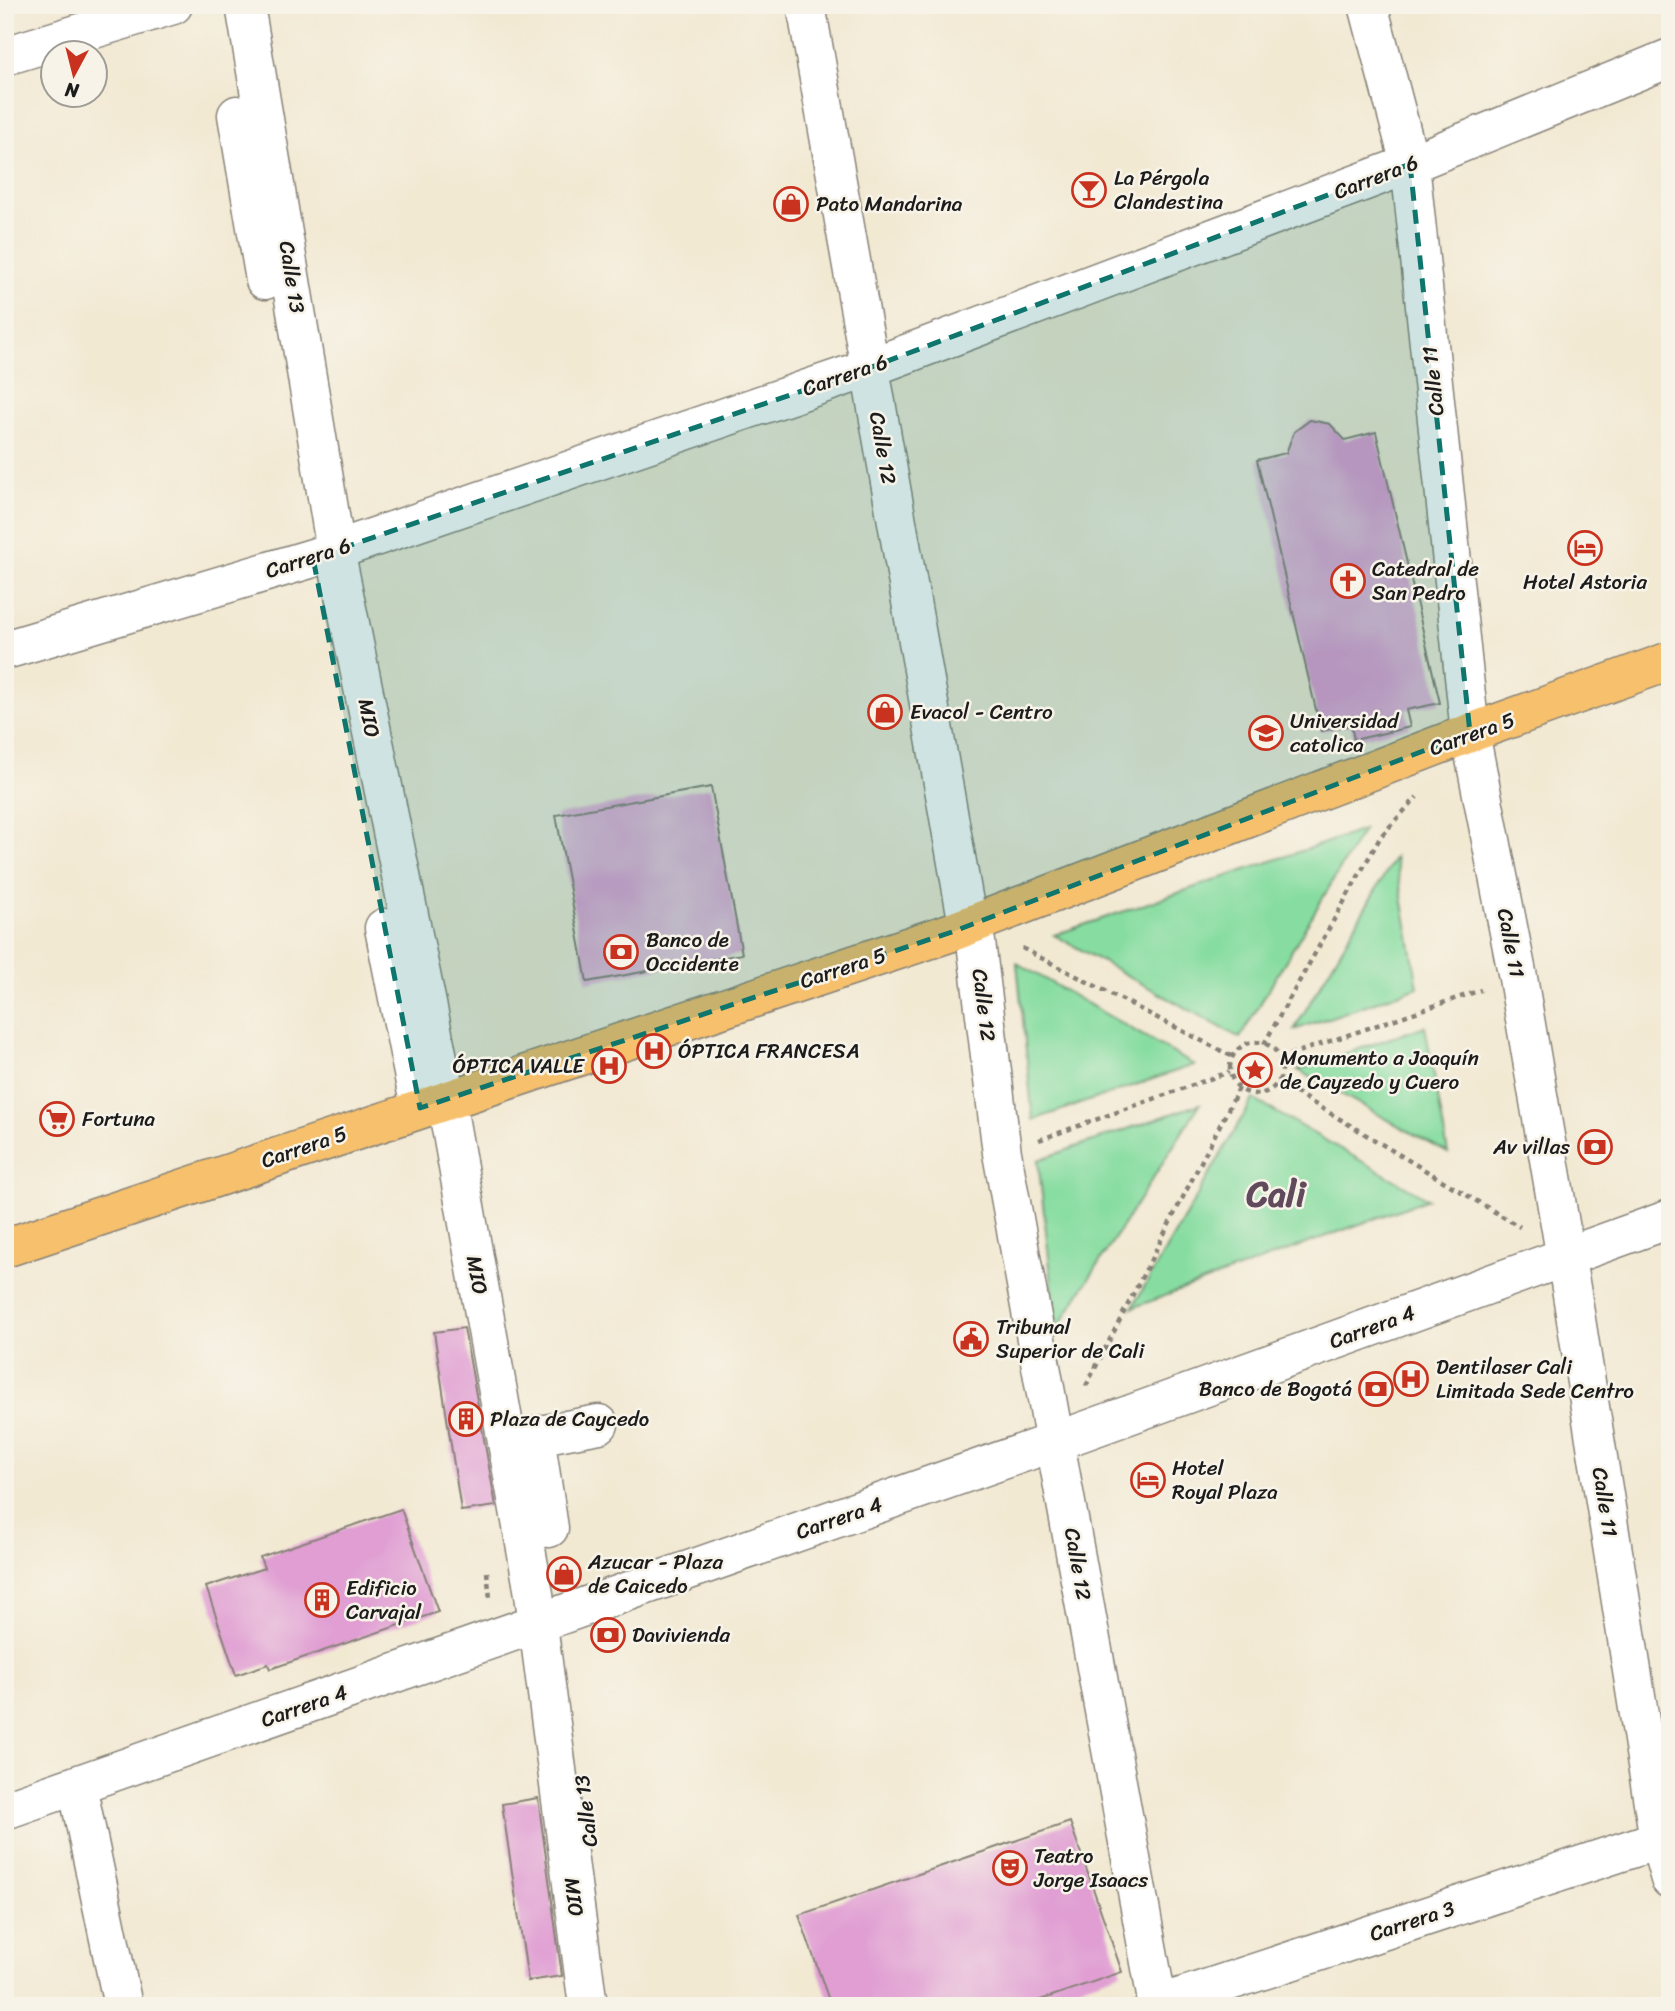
<svg xmlns="http://www.w3.org/2000/svg" width="1675" height="2011" font-family="Sriracha,sans-serif">
	<style>
		.green { fill: #87dda1; stroke: #527c5e; stroke-width: 2 }
		.building { fill: #e09ed3 }
		.lines { fill: none; stroke-linecap: round; stroke-linejoin: round }
		.minor-casing { stroke: #878278; stroke-width: 41 }
		.major-casing { stroke: #878278; stroke-width: 41 }
		.path { stroke: #878278; stroke-width: 4.5; stroke-dasharray: 5 5; stroke-linecap: butt }
		.minor { stroke: #fff; stroke-width: 38 }
		.major { stroke: #f7c06c; stroke-width: 38 }
		.marked { fill: #0f766e; fill-opacity: 0.2; stroke: #0f766e; stroke-width: 5; stroke-dasharray: 14 9; stroke-linejoin: round }
		.labels { text-anchor: middle; stroke-width: 5; stroke-linejoin: round; paint-order: stroke }
		.street-label { font-size: 21px; fill: #1c1c1c; stroke: #f7f3e8 }
		.poi-label { font-size: 21px; fill: #1c1c1c; stroke: #f7f3e8; text-anchor: start }
		.town-label { font-size: 35px; font-weight: bold; fill: #614a5c; stroke: #f7f3e8 }
	</style>
	<rect width="100%" height="100%" fill="#f7f3e8"/>
	<filter id="ink" filterUnits="userSpaceOnUse"><feTurbulence type="fractalNoise" baseFrequency=".0143" numOctaves="2"/><feDisplacementMap in="SourceGraphic" scale="14" xChannelSelector="R" yChannelSelector="G"/><feConvolveMatrix kernelMatrix="1 2 1 2 8 2 1 2 1" color-interpolation-filters="sRGB"/></filter>
	<filter id="wash" filterUnits="userSpaceOnUse"><feTurbulence type="fractalNoise" baseFrequency=".00686" numOctaves="4" result="noise"/><feDisplacementMap in="SourceGraphic" scale="28" xChannelSelector="R" yChannelSelector="G"/><feGaussianBlur stdDeviation="1.57" result="paint"/><feColorMatrix in="noise" values="0 0 0 0 0 0 0 0 0 0 0 0 0 0 0 0 0 1.4 0 .05"/><feComposite in="paint" operator="in"/></filter>
	<g filter="url(#wash)">
		<rect width="100%" height="100%" fill="#f2e9d3"/>
		<!-- green -->
		<path class="green" d="M1363 830 1240 1038 1054 935Z
			M1395 857 1418 987 1294 1030Z
			M1017 963 1194 1065 1033 1120Z
			M1425 1026 1448 1153 1298 1070Z
			M1253 1099 1428 1199 1132 1308Z
			M1200 1104 1057 1329 1038 1160Z"/>
		<g id="blocks">
			<!-- building -->
			<path class="building" d="M1310 420 1330 424 1345 440 1376 432 1440 703 1406 710 1410 727 1354 740 1351 725 1321 731 1257 460 1286 453 1294 432Z
				M711 787 742 954 587 982 556 815Z
				M464 1328 496 1506 461 1511 434 1332Z
				M401 1509 438 1612 270 1669 268 1664 236 1675 206 1587 264 1568 260 1557Z
				M538 1798 562 1976 528 1981 502 1804Z
				M1070 1822 1122 1972 1023 2006H831L799 1915Z"/>
		</g>
	</g>
	<g filter="url(#ink)">
		<use href="#blocks" fill-opacity="0" stroke="#878278" stroke-width="2"/>
		<g class="lines">
			<!-- minor casing -->
			<g class="minor-casing">
				<path id="minor" d="M245 5 339 569 443 1083 534 1594 588 2006
					M806 5 965 908 976 942 1002 1153 1158 2006
					M1368 5 1410 164 1470 733 1518 978 1571 1288 1659 1840 1670 1879
					M5 56 173 5
					M237 115 265 280
					M5 650 313 558 869 368 1410 164 1670 58
					M384 928 420 1108
					M549 1528 535 1436 599 1424
					M77 1785 123 2006
					M5 1810 1054 1442 1670 1219
					M1154 2006 1670 1836"/>
			</g>
			<!-- major casing -->
			<g class="major-casing">
				<path id="major" d="M5 1248 952 932 1470 733 1670 661"/>
			</g>
			<!-- path -->
			<path class="path" d="M1022 948 1233 1057
				M1230 1068a26 26 0 1 1 52 0a26 26 0 1 1-52 0Z
				M1264 1044 1381 836 1417 797
				M1280 1058 1481 990
				M1278 1082 1520 1227
				M1039 1140 1229 1072
				M1086 1386 1239 1088
				M487 1572 490 1598"/>
			<!-- minor -->
			<use href="#minor" class="minor"/>
			<!-- major -->
			<use href="#major" class="major"/>
		</g>
	</g>
	<!-- marked area -->
	<path class="marked" d="M1410 164 1470 733 952 932 420 1108 313 558 869 368Z"/>
	<!-- icons -->
	<defs>
		<g id="bar-ring" transform="scale(1.75)"><circle r="9.5" fill="#f7f3e8" stroke="#c8321e" stroke-width="1.5"/><path d="M-6-5H6L.8 .8V4.5H3.5V6h-7V4.5H-.8V.8Z" fill="#c8321e"/></g>
		<g id="shop-ring" transform="scale(1.75)"><circle r="9.5" fill="#f7f3e8" stroke="#c8321e" stroke-width="1.5"/><path d="M-5-2.5h2.3a2.7 3.5 0 0 1 5.4 0H5L5.5 6h-11ZM-1.5-2.5h3a1.5 2.3 0 0 0-3 0Z" fill="#c8321e"/></g>
		<g id="hotel-ring" transform="scale(1.75)"><circle r="9.5" fill="#f7f3e8" stroke="#c8321e" stroke-width="1.5"/><path d="M-6-4.5h1.5V1H6V5H4.5V3h-9V5H-6ZM-4 0a1.8 1.8 0 1 1 3.6 0ZM.5 0V-2.5h3Q6-2.5 6 0Z" fill="#c8321e"/></g>
		<g id="church-ring" transform="scale(1.75)"><circle r="9.5" fill="#f7f3e8" stroke="#c8321e" stroke-width="1.5"/><path d="M-1.2-6h2.4v3.5h3.3v2.4h-3.3V6h-2.4V-.1h-3.3v-2.4h3.3Z" fill="#c8321e"/></g>
		<g id="university-ring" transform="scale(1.75)"><circle r="9.5" fill="#f7f3e8" stroke="#c8321e" stroke-width="1.5"/><path d="M0-5L7-2L0 1L-7-2ZM-4 1L0 2.5L4 1V4Q0 6-4 4Z" fill="#c8321e"/></g>
		<g id="bank-ring" transform="scale(1.75)"><circle r="9.5" fill="#f7f3e8" stroke="#c8321e" stroke-width="1.5"/><path d="M-6-4H6V4H-6ZM0-2.3a2.3 2.3 0 1 0 0 4.6a2.3 2.3 0 1 0 0-4.6Z" fill="#c8321e"/></g>
		<g id="hospital-ring" transform="scale(1.75)"><circle r="9.5" fill="#f7f3e8" stroke="#c8321e" stroke-width="1.5"/><path d="M-5-5h3v3.5h4V-5h3V5h-3V1.5h-4V5h-3Z" fill="#c8321e"/></g>
		<g id="sight-ring" transform="scale(1.75)"><circle r="9.5" fill="#f7f3e8" stroke="#c8321e" stroke-width="1.5"/><path d="M0-6L1.8-2.2L6-1.7L2.9 1.2L3.7 5.4L0 3.3L-3.7 5.4L-2.9 1.2L-6-1.7L-1.8-2.2Z" fill="#c8321e"/></g>
		<g id="supermarket-ring" transform="scale(1.75)"><circle r="9.5" fill="#f7f3e8" stroke="#c8321e" stroke-width="1.5"/><path d="M-6-5.5h2.5l.6 2H6L4.5 2H-2.5L-4.4-4H-6ZM-1.5 3.2a1.3 1.3 0 1 0 .1 0ZM3 3.2a1.3 1.3 0 1 0 .1 0Z" fill="#c8321e"/></g>
		<g id="civic-ring" transform="scale(1.75)"><circle r="9.5" fill="#f7f3e8" stroke="#c8321e" stroke-width="1.5"/><path d="M-.6-6.5H3V-4.5H.6V-3L4-1V1h2V6H-6V1h2V-1L-.6-3ZM-1.2 2.5V6h2.4V2.5Z" fill="#c8321e"/></g>
		<g id="building-ring" transform="scale(1.75)"><circle r="9.5" fill="#f7f3e8" stroke="#c8321e" stroke-width="1.5"/><path d="M-4-6H4V6H1V3H-1V6H-4ZM-2.5-4.3h1.7v1.8h-1.7ZM.8-4.3h1.7v1.8H.8ZM-2.5-1h1.7V.8h-1.7ZM.8-1h1.7V.8H.8Z" fill="#c8321e"/></g>
		<g id="theatre-ring" transform="scale(1.75)"><circle r="9.5" fill="#f7f3e8" stroke="#c8321e" stroke-width="1.5"/><path d="M-5-5.5Q0-4 5-5.5V0Q5 5 0 6Q-5 5-5 0ZM-3.3-2.5H-1v1.5H-3.3ZM1-2.5H3.3v1.5H1ZM-2.8 1Q0 5.5 2.8 1Z" fill="#c8321e"/></g>
	</defs>
	<g fill-rule="evenodd">
		<use href="#bar-ring" x="1089" y="190"/>
		<use href="#shop-ring" x="791" y="204"/>
		<use href="#hotel-ring" x="1585" y="548"/>
		<use href="#church-ring" x="1348" y="581"/>
		<use href="#shop-ring" x="885" y="712"/>
		<use href="#university-ring" x="1266" y="733"/>
		<use href="#bank-ring" x="621" y="952"/>
		<use href="#hospital-ring" x="654" y="1051"/>
		<use href="#hospital-ring" x="609" y="1066"/>
		<use href="#sight-ring" x="1255" y="1070"/>
		<use href="#supermarket-ring" x="57" y="1119"/>
		<use href="#bank-ring" x="1595" y="1147"/>
		<use href="#civic-ring" x="971" y="1339"/>
		<use href="#hospital-ring" x="1411" y="1379"/>
		<use href="#bank-ring" x="1376" y="1389"/>
		<use href="#building-ring" x="466" y="1419"/>
		<use href="#hotel-ring" x="1148" y="1480"/>
		<use href="#shop-ring" x="564" y="1574"/>
		<use href="#building-ring" x="322" y="1600"/>
		<use href="#bank-ring" x="608" y="1635"/>
		<use href="#theatre-ring" x="1010" y="1868"/>
	</g>
	<g class="labels">
		<!-- street labels -->
		<g class="street-label">
			<text transform="translate(1376 177) rotate(-21)" y="7">Carrera 6</text>
			<text transform="translate(292 277) rotate(81)" y="7">Calle 13</text>
			<text transform="translate(845 375) rotate(-19)" y="7">Carrera 6</text>
			<text transform="translate(1433 381) rotate(-96)" y="7">Calle 11</text>
			<text transform="translate(883 448) rotate(80)" y="7">Calle 12</text>
			<text transform="translate(308 558) rotate(-18)" y="7">Carrera 6</text>
			<text transform="translate(369 718) rotate(79)" y="7">MIO</text>
			<text transform="translate(1472 734) rotate(-20)" y="7">Carrera 5</text>
			<text transform="translate(1511 943) rotate(79)" y="7">Calle 11</text>
			<text transform="translate(843 968) rotate(-18)" y="7">Carrera 5</text>
			<text transform="translate(984 1005) rotate(83)" y="7">Calle 12</text>
			<text transform="translate(304 1147) rotate(-19)" y="7">Carrera 5</text>
			<text transform="translate(477 1275) rotate(80)" y="7">MIO</text>
			<text transform="translate(1372 1327) rotate(-20)" y="7">Carrera 4</text>
			<text transform="translate(1605 1502) rotate(81)" y="7">Calle 11</text>
			<text transform="translate(839 1518) rotate(-19)" y="7">Carrera 4</text>
			<text transform="translate(1078 1564) rotate(80)" y="7">Calle 12</text>
			<text transform="translate(304 1706) rotate(-19)" y="7">Carrera 4</text>
			<text transform="translate(586 1811) rotate(-97)" y="7">Calle 13</text>
			<text transform="translate(574 1897) rotate(83)" y="7">MIO</text>
			<text transform="translate(1412 1921) rotate(-18)" y="7">Carrera 3</text>
		</g>
		<!-- poi labels -->
		<g class="poi-label">
			<text x="1114" y="185">La Pérgola<tspan x="1114" dy="24">Clandestina</tspan></text>
			<text x="816" y="211">Pato Mandarina</text>
			<text x="1372" y="576">Catedral de<tspan x="1372" dy="24">San Pedro</tspan></text>
			<text x="1585" y="589" text-anchor="middle">Hotel Astoria</text>
			<text x="910" y="719">Evacol - Centro</text>
			<text x="1290" y="728">Universidad<tspan x="1290" dy="24">catolica</tspan></text>
			<text x="646" y="947">Banco de<tspan x="646" dy="24">Occidente</tspan></text>
			<text x="678" y="1058">ÓPTICA FRANCESA</text>
			<text x="1280" y="1065">Monumento a Joaquín<tspan x="1280" dy="24">de Cayzedo y Cuero</tspan></text>
			<text x="584" y="1073" text-anchor="end">ÓPTICA VALLE</text>
			<text x="82" y="1126">Fortuna</text>
			<text x="1570" y="1154" text-anchor="end">Av villas</text>
			<text x="996" y="1334">Tribunal<tspan x="996" dy="24">Superior de Cali</tspan></text>
			<text x="1436" y="1374">Dentilaser Cali<tspan x="1436" dy="24">Limitada Sede Centro</tspan></text>
			<text x="1352" y="1396" text-anchor="end">Banco de Bogotá</text>
			<text x="490" y="1426">Plaza de Caycedo</text>
			<text x="1172" y="1475">Hotel<tspan x="1172" dy="24">Royal Plaza</tspan></text>
			<text x="588" y="1569">Azucar - Plaza<tspan x="588" dy="24">de Caicedo</tspan></text>
			<text x="346" y="1595">Edificio<tspan x="346" dy="24">Carvajal</tspan></text>
			<text x="632" y="1642">Davivienda</text>
			<text x="1034" y="1863">Teatro<tspan x="1034" dy="24">Jorge Isaacs</tspan></text>
		</g>
		<!-- town labels -->
		<g class="town-label">
			<text x="1276" y="1206">Cali</text>
		</g>
	</g>
	<!-- margin -->
	<rect width="1675" height="2011" fill="none" stroke="#f7f3e8" stroke-width="28"/>
	<!-- north arrow -->
	<g transform="translate(74 74) rotate(187)"><circle r="33" fill="#f7f3e8" stroke="#9f9d96" stroke-width="2"/>
	<path d="M0-5L12 26L0 18L-12 26Z" fill="#c8321e"/>
	<text y="-10" font-size="19" font-weight="bold" text-anchor="middle" fill="#1c1c1c">N</text>
	</g>
</svg>
